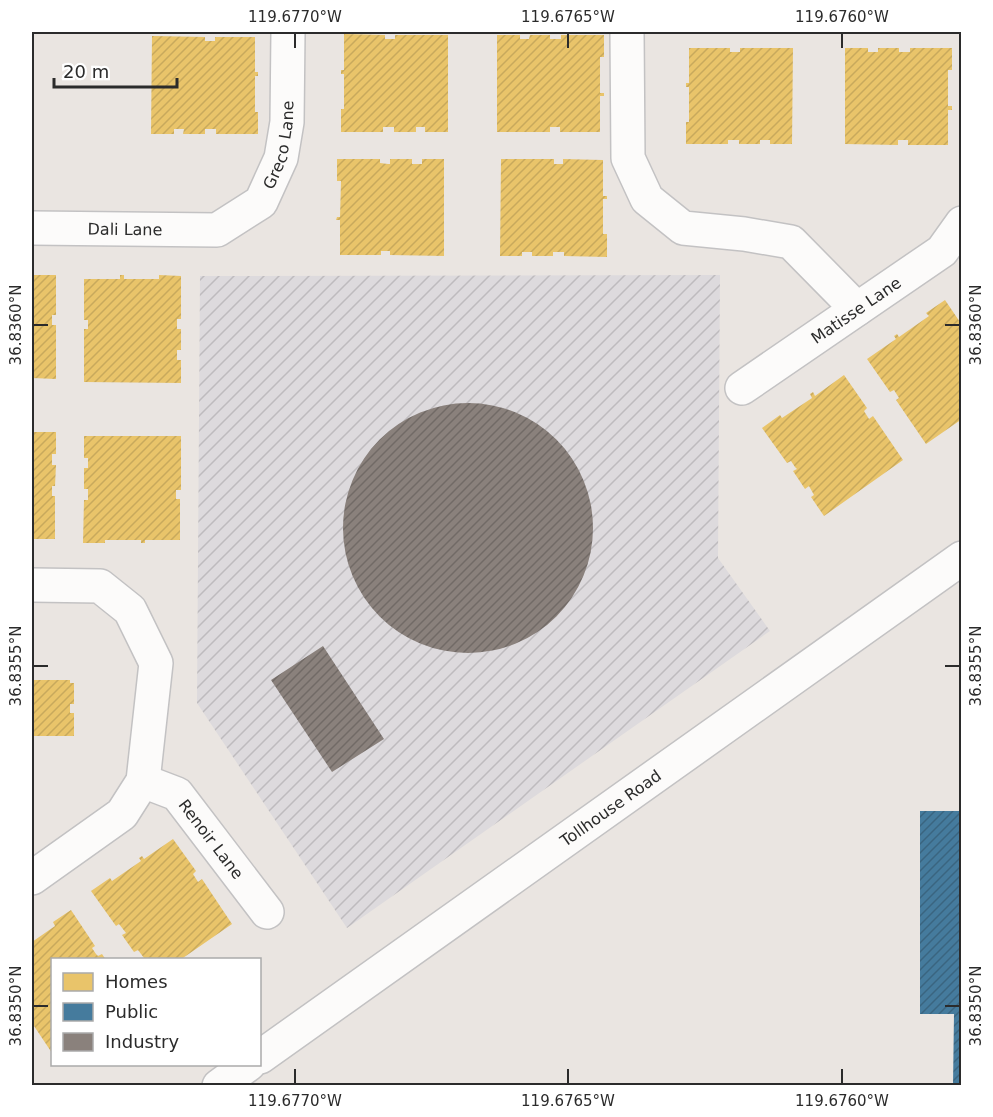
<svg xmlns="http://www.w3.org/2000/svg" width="993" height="1117" font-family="'DejaVu Sans',sans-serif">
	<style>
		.industrial { fill: url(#industrial-furrows) }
		.homes { fill: url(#homes-hatch) }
		.public { fill: url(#public-hatch) }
		.industry { fill: url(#industry-hatch) }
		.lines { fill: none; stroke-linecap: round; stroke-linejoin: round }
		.minor-casing { stroke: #c3c2c3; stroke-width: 36 }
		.minor { stroke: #fcfbfa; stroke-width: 33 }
		.ticks { fill: none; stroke: #2b2b2b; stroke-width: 2 }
		.labels { text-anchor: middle; stroke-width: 6; stroke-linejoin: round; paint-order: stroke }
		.street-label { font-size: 16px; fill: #2b2b2b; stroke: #fff }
		.neatline { fill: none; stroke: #2b2b2b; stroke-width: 2 }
		.ticks-label { font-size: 15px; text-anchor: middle; fill: #2b2b2b }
	</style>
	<defs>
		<pattern id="industrial-furrows" width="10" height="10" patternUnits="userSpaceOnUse" patternTransform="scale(1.5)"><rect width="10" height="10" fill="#dddadd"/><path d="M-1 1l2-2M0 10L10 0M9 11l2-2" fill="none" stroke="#bebbbe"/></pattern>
		<pattern id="homes-hatch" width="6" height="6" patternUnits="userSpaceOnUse" patternTransform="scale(1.5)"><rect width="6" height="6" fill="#e9c46a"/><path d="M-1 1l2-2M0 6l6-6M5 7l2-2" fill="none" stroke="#c8a95c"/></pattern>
		<pattern id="public-hatch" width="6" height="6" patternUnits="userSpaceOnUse" patternTransform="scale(1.5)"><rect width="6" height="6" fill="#457b9d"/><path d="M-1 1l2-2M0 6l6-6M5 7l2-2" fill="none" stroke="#3a6580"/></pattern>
		<pattern id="industry-hatch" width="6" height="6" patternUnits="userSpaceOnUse" patternTransform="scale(1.5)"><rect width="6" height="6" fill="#8a817c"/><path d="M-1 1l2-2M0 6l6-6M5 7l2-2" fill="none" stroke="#716a66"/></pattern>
	</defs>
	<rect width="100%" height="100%" fill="#eae5e1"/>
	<!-- industrial -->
	<path class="industrial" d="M720 275 718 558 770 631 347 928 197 703 200 276Z"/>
	<!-- homes -->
	<path class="homes" d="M344 34 385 35V39H395V35H448V132H425V127H416V132H394V127H383V132H341V109H344V74H341V70H344Z
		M497 35H520V39H529L530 35H550V39H561V35H604V57H600V93H604V96H600V132H560V127H550V132H497Z
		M152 36 205 37V41H215V37H255V72H258V76H255V112H258V134H216V129H205V134H183L184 129H174V134H151Z
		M689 48H730V52H740V48H793L792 144H770V140H760V144H739V140H728V144H686V122H689V87H686V83H689Z
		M845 48H868V52H878V48H899V52H910V48H952V70H948V106H952V110H948V145H908V140H898V145L845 144Z
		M337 159H380V163L388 164H390V159H412V164H422V159H444V256L390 255V251H381V255H340V220H336L337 217H340L341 181H337Z
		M501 159H554V164H563V159L603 160V196H607V199H603V234H607V257L564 256V252H553V256H532V252H522V256H500Z
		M32 275H56V315H52V325H56V379L32 378Z
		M120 275H124V279H159V275L181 276V319H177V329H181V350H177V360H181V383L84 382V329H88V320H84V279H120Z
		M945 300 962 325V419L926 444 896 400 899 398 894 390 890 392 867 359 896 339 894 336 897 334 899 337 929 316 926 313Z
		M844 375 867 408 864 411 869 419 873 416 903 460 824 516 811 497 814 495 809 486 805 489 793 471 797 469 795 467 791 461 787 463 762 428 780 415 782 418 812 398 810 394 813 392 815 396Z
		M32 432H56V454H52V465H56L55 486H52V496H55V539H33V535H32Z
		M84 436H181V490H176V499H180V540H145V543H141V540H105V543H83L84 500H88V489H84V468H88V458H84Z
		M32 680H70V683H74V704H70V713H74V736H32Z
		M173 839 196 871 193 874 198 882 202 879 232 924 180 960H141L144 958 138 950 134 952 122 935 126 933 119 924 116 926 91 891 110 878 112 881 141 861 139 858 142 856 144 859Z
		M71 910 95 946 92 948 96 954 98 956 102 954 106 960H52V1053L32 1023V942L55 926 53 922Z"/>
	<!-- public -->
	<path class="public" d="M920 811H962V1086H953L954 1014H920Z"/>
	<!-- industry -->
	<path class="industry" d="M343 528a125 125 0 1 1 250 0a125 125 0 1 1-250 0Z
		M323 646 384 739 332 772 271 680Z"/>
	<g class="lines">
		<!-- minor casing -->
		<g class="minor-casing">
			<g id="minor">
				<path d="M627 32 628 158 647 199 683 228 744 234 791 242 857 309"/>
				<path id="s1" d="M32 228 217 230 261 202 281 158 287 122 288 32"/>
				<path id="s2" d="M742 388 942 251 962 223"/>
				<path d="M32 585 100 586 130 610 156 663 143 781 122 814 32 878"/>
				<path id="s3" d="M143 781 177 794 267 912"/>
				<path id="s4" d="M260 1057 962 558"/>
				<path d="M219 1086 249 1064"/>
			</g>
		</g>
		<!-- minor -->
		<use href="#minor" class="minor"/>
	</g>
	<!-- ticks -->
	<path class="ticks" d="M295 33V48M568 33V48M842 33V48M33 325H48M945 325H960M33 666H48M945 666H960M33 1006H48M945 1006H960M295 1069V1084M568 1069V1084M842 1069V1084"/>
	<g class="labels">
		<!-- street labels -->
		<g class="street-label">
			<text dy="6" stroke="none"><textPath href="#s1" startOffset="298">Greco Lane</textPath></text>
			<text dy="6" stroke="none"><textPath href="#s1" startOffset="93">Dali Lane</textPath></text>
			<text dy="6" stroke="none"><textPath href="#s2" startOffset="138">Matisse Lane</textPath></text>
			<text dy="6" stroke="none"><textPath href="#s4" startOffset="430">Tollhouse Road</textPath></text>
			<text dy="6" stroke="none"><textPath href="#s3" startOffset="93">Renoir Lane</textPath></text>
		</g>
	</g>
	<!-- border -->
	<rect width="993" height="1117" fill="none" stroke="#ffffff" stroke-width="66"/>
	<!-- legend -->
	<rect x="51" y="958" width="210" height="108" fill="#ffffff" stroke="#aaaaaa" stroke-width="1.5"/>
	<rect x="63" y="973" width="30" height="18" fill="#e9c46a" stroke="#aaaaaa" stroke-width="1.5"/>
	<text x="105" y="988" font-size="18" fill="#2b2b2b">Homes</text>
	<rect x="63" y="1003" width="30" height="18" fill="#457b9d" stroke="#aaaaaa" stroke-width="1.5"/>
	<text x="105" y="1018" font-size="18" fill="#2b2b2b">Public</text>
	<rect x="63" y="1033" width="30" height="18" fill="#8a817c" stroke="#aaaaaa" stroke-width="1.5"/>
	<text x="105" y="1048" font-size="18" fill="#2b2b2b">Industry</text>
	<!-- scale -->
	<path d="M54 78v9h123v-9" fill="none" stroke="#2b2b2b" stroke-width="3"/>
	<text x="63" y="78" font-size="18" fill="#2b2b2b" stroke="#ffffff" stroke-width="4.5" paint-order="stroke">20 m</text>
	<rect x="33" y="33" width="927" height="1051" class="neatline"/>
	<g class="ticks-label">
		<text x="295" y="22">119.6770°W</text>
		<text x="568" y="22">119.6765°W</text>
		<text x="842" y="22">119.6760°W</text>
		<text transform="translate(16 325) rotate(-90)" y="5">36.8360°N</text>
		<text transform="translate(976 325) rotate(-90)" y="5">36.8360°N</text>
		<text transform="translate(16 666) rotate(-90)" y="5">36.8355°N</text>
		<text transform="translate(976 666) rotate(-90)" y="5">36.8355°N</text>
		<text transform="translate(16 1006) rotate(-90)" y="5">36.8350°N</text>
		<text transform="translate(976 1006) rotate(-90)" y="5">36.8350°N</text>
		<text x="295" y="1106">119.6770°W</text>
		<text x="568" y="1106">119.6765°W</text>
		<text x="842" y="1106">119.6760°W</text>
	</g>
</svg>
